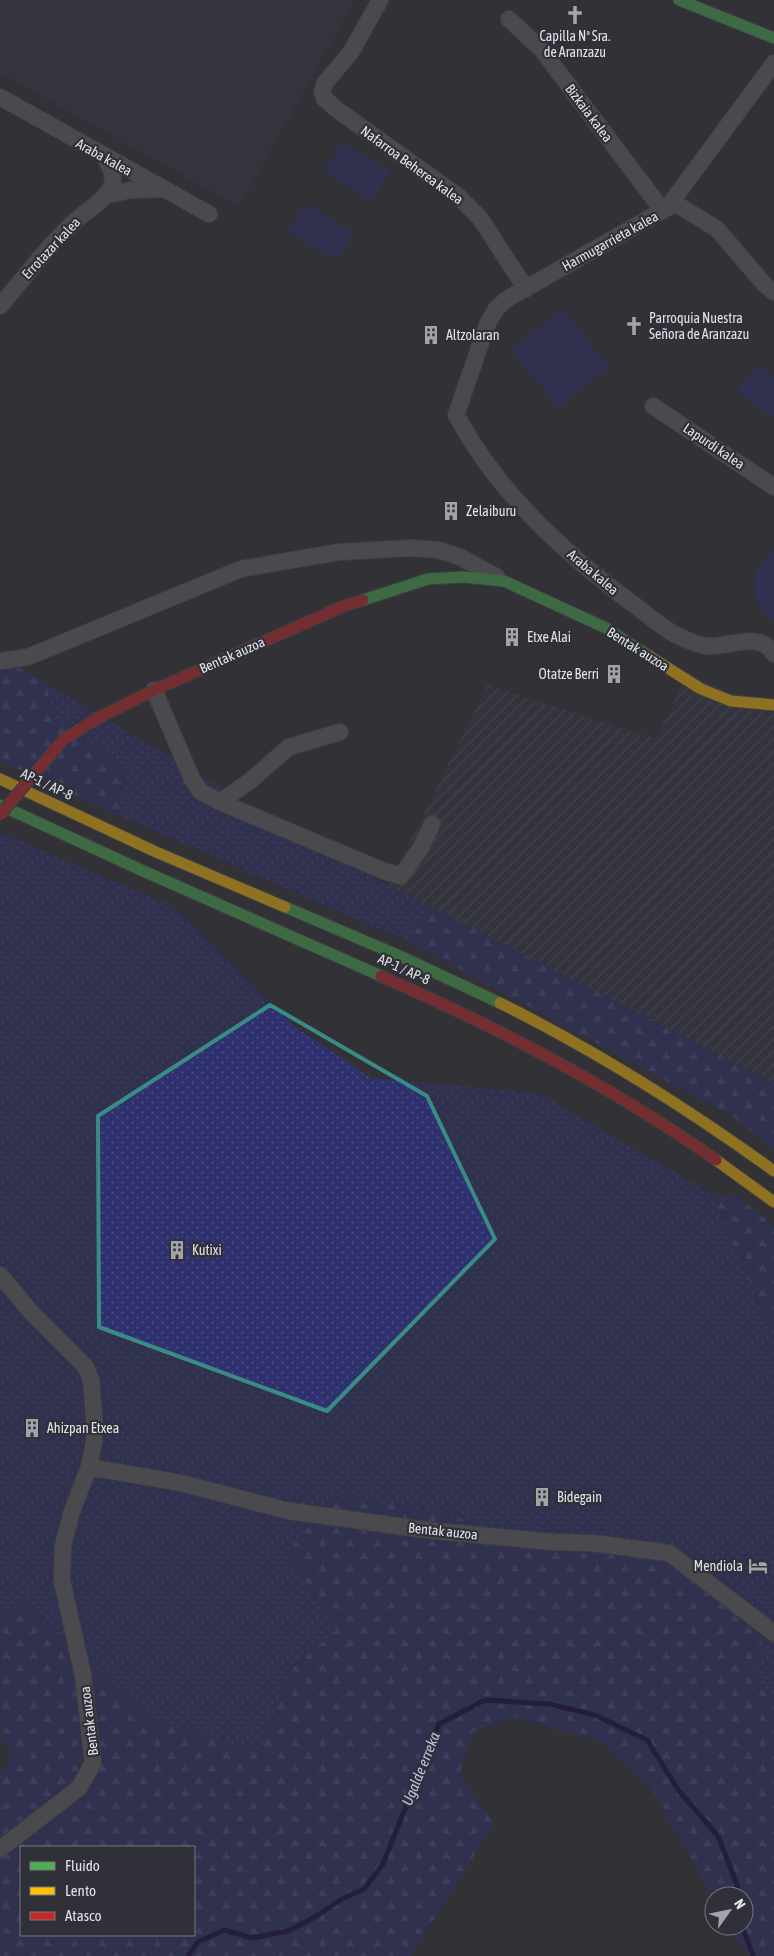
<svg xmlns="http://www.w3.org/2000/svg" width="774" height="1956" font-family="'Asap Condensed',sans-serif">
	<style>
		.built { fill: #363946 }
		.industrial { fill: url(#industrial-furrows) }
		.grass { fill: url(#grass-dots) }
		.forest { fill: url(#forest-firs); fill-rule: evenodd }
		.park { fill: #2f306e }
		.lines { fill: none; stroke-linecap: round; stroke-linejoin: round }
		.stream { stroke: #140648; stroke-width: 5 }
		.street-casing { stroke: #4e4e52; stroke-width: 18 }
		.fast-casing { stroke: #4e4e52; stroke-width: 13 }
		.slow-casing { stroke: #4e4e52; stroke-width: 13 }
		.jam-casing { stroke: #4e4e52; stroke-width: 13 }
		.street { stroke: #69696c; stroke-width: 16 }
		.fast { stroke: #4caf50; stroke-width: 11 }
		.slow { stroke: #ffc107; stroke-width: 11 }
		.jam { stroke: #c62828; stroke-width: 11 }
		.jam-bridge-casing { stroke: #4e4e52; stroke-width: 13; stroke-linecap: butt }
		.jam-bridge { stroke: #c62828; stroke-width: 11 }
		.marked { fill: none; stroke: #398c86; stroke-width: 4; stroke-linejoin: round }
		.labels { text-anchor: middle; stroke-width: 4.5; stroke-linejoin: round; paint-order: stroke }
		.poi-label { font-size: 14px; fill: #e1e2e8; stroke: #2f3038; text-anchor: start }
		.street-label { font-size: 14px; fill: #e1e2e8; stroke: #2f3038 }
		.water-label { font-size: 15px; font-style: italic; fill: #bcc3ed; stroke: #2f3038 }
	</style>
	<defs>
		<pattern id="industrial-furrows" width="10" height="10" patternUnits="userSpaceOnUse" patternTransform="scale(1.25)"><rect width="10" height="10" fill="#363946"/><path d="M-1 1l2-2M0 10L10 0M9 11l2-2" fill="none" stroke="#535561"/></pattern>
		<pattern id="grass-dots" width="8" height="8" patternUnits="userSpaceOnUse" patternTransform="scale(1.25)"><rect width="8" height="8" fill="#2f306e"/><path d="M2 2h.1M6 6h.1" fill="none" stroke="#4d4e83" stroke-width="1.8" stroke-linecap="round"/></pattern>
		<pattern id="forest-firs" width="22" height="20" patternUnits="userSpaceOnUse" patternTransform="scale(1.25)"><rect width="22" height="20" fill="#2f306e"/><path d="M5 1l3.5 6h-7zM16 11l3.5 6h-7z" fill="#4d4e83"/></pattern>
	</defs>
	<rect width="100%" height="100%" fill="#313136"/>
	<!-- built -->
	<path class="built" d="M0 0H355L239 207 0 73Z"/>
	<!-- industrial -->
	<path class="industrial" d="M688 672 736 696 774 698V1083L388 886 487 685 656 739Z"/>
	<!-- grass -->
	<path class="grass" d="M47 684 388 886 428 905 409 942 120 816 125 767 52 716Z
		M2 833 176 908 294 1026 371 1078 538 1093 713 1194 761 1309 774 1335V1697L753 1673 287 1554 336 1631 294 1667 260 1752 152 1720 21 1597 0 1616V835Z"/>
	<!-- forest -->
	<path class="forest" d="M0 656 47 684 52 716 125 767 120 816 0 761Z
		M428 905 774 1083V1149L732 1116 409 942Z
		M713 1194 740 1198 774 1226V1335L761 1309Z
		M335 1493 663 1560 765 1632 753 1673 774 1697V1956H752L740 1946 728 1926H744V1896H714V1900L653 1791 602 1742 515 1717 472 1732 460 1774 494 1824 411 1956H0V1776L12 1754 0 1736V1616L20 1597 152 1720 260 1752 294 1667 336 1631 287 1553ZM21 1847H194V1935H21Z"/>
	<!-- park -->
	<path class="park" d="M342 142 390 171 372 201 324 172Z
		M306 204 354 232 337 261 288 232Z
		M563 309 609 367 558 408 511 349Z
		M756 364 774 377V418L737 392Z
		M774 549V621C746 598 748 572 774 549Z"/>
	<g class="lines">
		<!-- stream -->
		<path class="stream" d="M742 1926 753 1956
			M188 1956 198 1942 224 1930 252 1938 288 1931 313 1918 342 1899 364 1889 383 1864 439 1724 485 1700 549 1704 595 1715 647 1740 679 1791 718 1836 737 1885 739 1896"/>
		<!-- street casing -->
		<g class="street-casing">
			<path id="street" d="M380 0 351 52 325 83 322 91 324 98 336 109 458 196 480 218 526 289
				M509 19 542 50 663 211
				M774 63 667 208 507 299 496 309 487 325 456 415C463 427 470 439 478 451 518 511 575 561 633 604 647 614 661 627 676 635 685 639 699 646 708 646 731 647 759 630 774 654
				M0 97 209 214
				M107 195 131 190 161 189
				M673 202 717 229 765 285 774 292
				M0 306C26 276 50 242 81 216 91 208 106 199 111 187 116 176 110 168 105 158
				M653 406 774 487
				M0 661 28 657 241 569 339 552 411 548 439 550 460 557 497 577
				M154 690 192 779 200 791 220 802 384 871 401 876 421 848 432 824
				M220 802 250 781 289 747 340 732
				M0 1275 31 1312 85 1366 91 1379 94 1415V1442L89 1467 72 1511 63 1545 62 1581 83 1675 93 1763 79 1788 0 1849
				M89 1467 181 1483 289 1511 426 1530 553 1542 592 1543 669 1553 774 1633"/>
		</g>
		<!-- fast casing -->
		<g class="fast-casing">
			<path id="fast" d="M679 0 774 38
				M363 600 428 579 463 577 504 581 606 628 649 656
				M0 805 141 870 381 976
				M285 907 402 957 500 1003"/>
		</g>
		<!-- slow casing -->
		<g class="slow-casing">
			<path id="slow" d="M649 656 701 689 731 701 774 705
				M0 779 156 852 285 907
				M500 1003C596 1051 687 1108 774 1171
				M716 1160 774 1202"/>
		</g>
		<!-- jam casing -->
		<g class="jam-casing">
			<path id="jam" d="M35 773 64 739 98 718 154 690 344 606 363 600
				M381 976C498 1028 611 1086 716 1160"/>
		</g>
		<!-- street -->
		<use href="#street" class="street"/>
		<!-- fast -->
		<use href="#fast" class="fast"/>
		<!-- slow -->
		<use href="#slow" class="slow"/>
		<!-- jam -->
		<use href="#jam" class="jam"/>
		<!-- jam-bridge casing -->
		<g class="jam-bridge-casing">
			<path id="jam-bridge" d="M0 815 35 773"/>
		</g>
		<!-- jam-bridge -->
		<use href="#jam-bridge" class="jam-bridge"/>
	</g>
	<!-- marked area -->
	<path d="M0 0H774V1956H0ZM270 1005 427 1096 495 1239 327 1411 99 1327 98 1116Z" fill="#313136" fill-opacity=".55" fill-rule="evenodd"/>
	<path class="marked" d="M270 1005 427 1096 495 1239 327 1411 99 1327 98 1116Z"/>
	<!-- icons -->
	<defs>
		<g id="church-bare" transform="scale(1.5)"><path d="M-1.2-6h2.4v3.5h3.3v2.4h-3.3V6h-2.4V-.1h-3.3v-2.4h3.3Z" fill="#a3a4aa" stroke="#2f3038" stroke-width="2.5" paint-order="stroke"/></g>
		<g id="building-bare" transform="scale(1.5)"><path d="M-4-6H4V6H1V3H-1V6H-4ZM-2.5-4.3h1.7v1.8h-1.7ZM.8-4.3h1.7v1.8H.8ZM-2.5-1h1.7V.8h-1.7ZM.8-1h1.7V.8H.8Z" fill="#a3a4aa" stroke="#2f3038" stroke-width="2.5" paint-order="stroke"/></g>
		<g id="hotel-bare" transform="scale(1.5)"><path d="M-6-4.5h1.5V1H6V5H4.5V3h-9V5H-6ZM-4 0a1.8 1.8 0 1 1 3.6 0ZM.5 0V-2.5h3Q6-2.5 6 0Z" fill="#a3a4aa" stroke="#2f3038" stroke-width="2.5" paint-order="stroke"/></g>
	</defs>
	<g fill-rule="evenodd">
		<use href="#church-bare" x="575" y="15"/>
		<use href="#church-bare" x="634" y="326"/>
		<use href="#building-bare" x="431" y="335"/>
		<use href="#building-bare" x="451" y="511"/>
		<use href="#building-bare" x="512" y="637"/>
		<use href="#building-bare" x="614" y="674"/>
		<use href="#building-bare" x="177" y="1250"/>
		<use href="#building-bare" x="32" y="1428"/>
		<use href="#building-bare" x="542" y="1497"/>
		<use href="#hotel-bare" x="758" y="1566"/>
	</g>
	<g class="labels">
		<!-- poi labels -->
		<g class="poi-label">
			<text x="575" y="41" text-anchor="middle">Capilla Nª Sra.<tspan x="575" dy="16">de Aranzazu</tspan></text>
			<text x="649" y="323">Parroquia Nuestra<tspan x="649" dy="16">Señora de Aranzazu</tspan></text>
			<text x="446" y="340">Altzolaran</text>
			<text x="466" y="516">Zelaiburu</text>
			<text x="527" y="642">Etxe Alai</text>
			<text x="599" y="679" text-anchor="end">Otatze Berri</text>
			<text x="192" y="1255">Kutixi</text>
			<text x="47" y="1433">Ahizpan Etxea</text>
			<text x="557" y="1502">Bidegain</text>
			<text x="743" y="1571" text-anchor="end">Mendiola</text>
		</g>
		<!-- street labels -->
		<g class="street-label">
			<text transform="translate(589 113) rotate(53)" y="5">Bizkaia kalea</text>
			<text transform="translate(104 157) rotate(29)" y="5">Araba kalea</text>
			<text transform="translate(412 165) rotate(36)" y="5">Nafarroa Beherea kalea</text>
			<text transform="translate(610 241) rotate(-29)" y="5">Harmugarrieta kalea</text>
			<text transform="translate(51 248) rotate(-47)" y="5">Errotazar kalea</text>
			<text transform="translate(714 446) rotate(34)" y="5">Lapurdi kalea</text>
			<text transform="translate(593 572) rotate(40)" y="5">Araba kalea</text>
			<text transform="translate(638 649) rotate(32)" y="5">Bentak auzoa</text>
			<text transform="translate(232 655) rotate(-24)" y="5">Bentak auzoa</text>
			<text transform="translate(47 784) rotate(25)" y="5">AP-1 / AP-8</text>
			<text transform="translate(404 969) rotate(24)" y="5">AP-1 / AP-8</text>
			<text transform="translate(443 1531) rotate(6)" y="5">Bentak auzoa</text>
			<text transform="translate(89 1721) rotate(-97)" y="5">Bentak auzoa</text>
		</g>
		<!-- water labels -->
		<g class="water-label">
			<text transform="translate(421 1769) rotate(-68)" y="5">Ugalde erreka</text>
		</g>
	</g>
	<!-- legend -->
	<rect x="20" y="1846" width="175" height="90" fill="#2f3038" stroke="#76777e"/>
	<rect x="30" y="1862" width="25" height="8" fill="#4caf50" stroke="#76777e"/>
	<text x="65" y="1871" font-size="15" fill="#e1e2e8">Fluido</text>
	<rect x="30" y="1887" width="25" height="8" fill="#ffc107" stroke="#76777e"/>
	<text x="65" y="1896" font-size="15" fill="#e1e2e8">Lento</text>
	<rect x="30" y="1912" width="25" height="8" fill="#c62828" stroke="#76777e"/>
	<text x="65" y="1921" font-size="15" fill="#e1e2e8">Atasco</text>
	<!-- north arrow -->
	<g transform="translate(729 1911) rotate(57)"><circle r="24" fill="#2f3038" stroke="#76777e"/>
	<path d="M0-4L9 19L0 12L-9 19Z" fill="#a3a4aa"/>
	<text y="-8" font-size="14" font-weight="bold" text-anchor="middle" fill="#e1e2e8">N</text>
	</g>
</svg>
